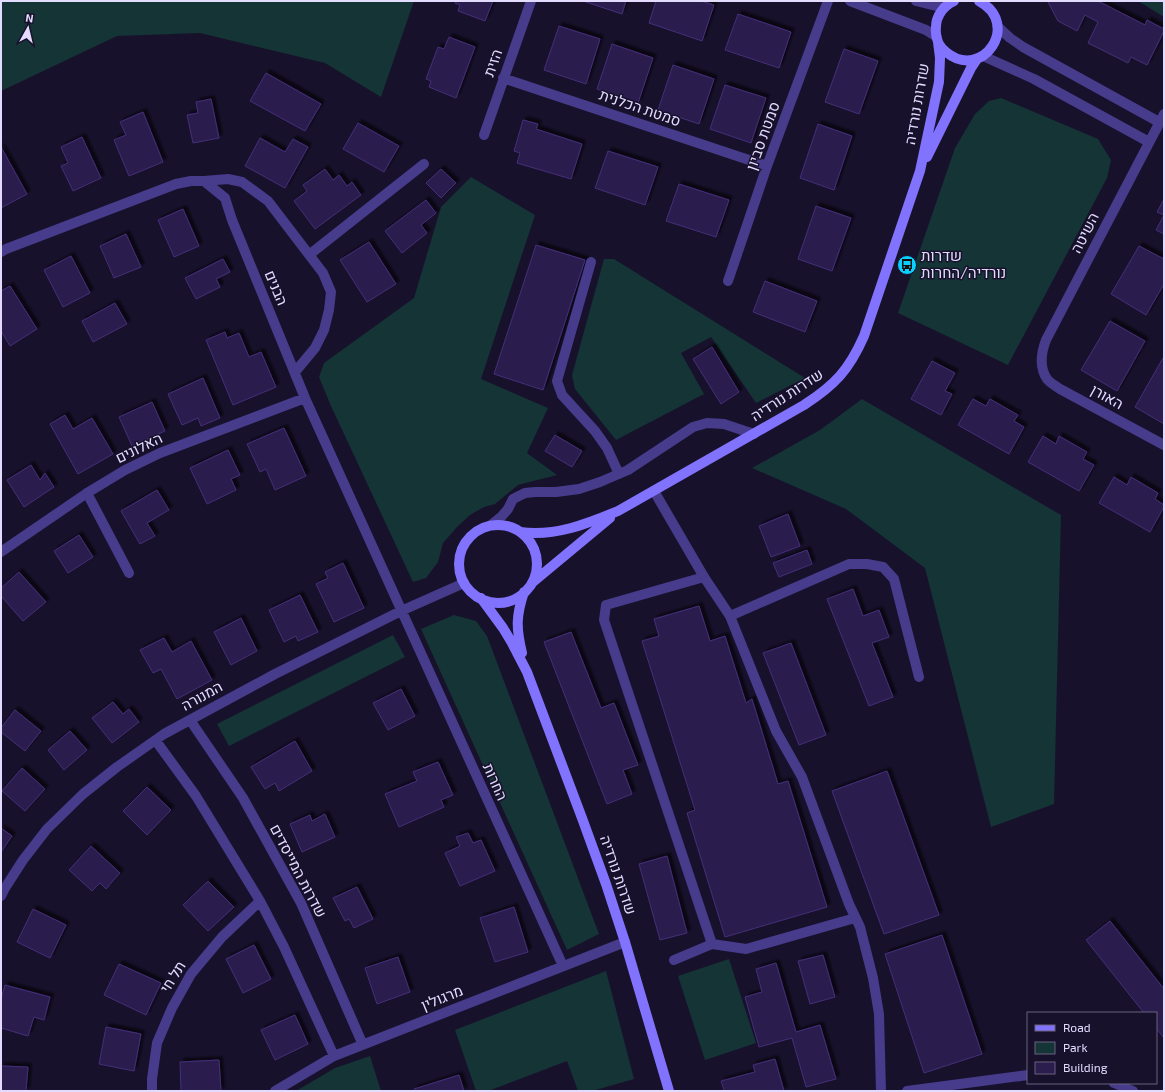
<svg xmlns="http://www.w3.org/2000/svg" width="1165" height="1092" font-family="'Exo 2',Heebo,sans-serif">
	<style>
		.green { fill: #143436 }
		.building { fill: #2b1d4d; stroke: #442f79; filter: url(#shadow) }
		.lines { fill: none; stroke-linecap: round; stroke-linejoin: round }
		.lane { stroke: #463c8b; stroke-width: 10 }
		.street { stroke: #463c8b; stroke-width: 10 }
		.secondary { stroke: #8273ff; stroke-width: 10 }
		.labels { text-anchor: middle; stroke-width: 3; stroke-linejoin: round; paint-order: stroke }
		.street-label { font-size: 15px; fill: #e3dcff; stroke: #18112c }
		.poi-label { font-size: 15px; fill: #e3dcff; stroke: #18112c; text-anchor: start }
	</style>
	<defs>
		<filter id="shadow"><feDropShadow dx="3.5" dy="-3.5" stdDeviation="1" flood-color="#0009"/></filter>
	</defs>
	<rect width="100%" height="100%" fill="#18112c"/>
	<!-- green -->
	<path class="green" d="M1 1H414L381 97 325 63 200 33 117 36 1 91Z
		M1138 1H1164V17Z
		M1001 98 1098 139 1111 160 1107 178 1008 365 898 313 955 148 975 114 989 101Z
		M471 177 535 215 481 379 548 408 527 453 557 475 518 485 495 504 484 507 470 515 458 526 443 543 438 562 426 578 413 582 331 406 319 377 324 363 414 298 441 207Z
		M604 259H614L805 378 756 403 711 337 681 353 704 394 616 440 575 389 572 375Z
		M862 399 1061 515 1054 804 991 827 925 568 846 509 752 468 820 430Z
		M454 615 476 621 487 636 599 934 567 950 421 629Z
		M393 635 405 657 229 746 217 724Z
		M729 959 756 1043 705 1060 678 976Z
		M606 971 634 1079 592 1091H578L567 1061 488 1091H476L455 1030Z
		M370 1056 381 1091H296L335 1068Z"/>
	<!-- building -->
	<path class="building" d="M455 1H493L485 21 458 11 460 5 455 3Z
		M583 1H626L622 14Z
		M656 1H701L714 5 702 41 649 23Z
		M1048 1H1098L1145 25 1147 20 1164 29V31L1147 65 1131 57 1128 63 1088 43 1098 22 1085 15 1077 31 1058 21 1048 2Z
		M738 14 791 32 779 68 725 50Z
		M559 26 600 39 586 84 544 70Z
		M449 37 475 47 456 98 429 87 431 81 426 79 438 47 444 49Z
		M612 44 653 58 638 103 597 89Z
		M844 49 878 61 859 114 825 102Z
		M673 65 714 79 699 124 658 110Z
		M266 73 321 104 305 131 250 101Z
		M725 85 766 98 751 143 710 129Z
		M211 99 219 138 193 143 187 115 198 113 196 102Z
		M143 112 163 162 129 176 114 140 126 135 120 122Z
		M523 120 538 124 536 129 582 144 571 179 517 163 520 153 514 151Z
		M358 123 399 146 384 172 343 149Z
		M818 124 852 136 834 190 800 178Z
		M82 137 101 178 73 191 61 166 68 163 61 147Z
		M260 138 285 152 293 139 308 147 285 188 245 166Z
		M1 147 27 194 1 208Z
		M608 151 658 167 645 205 595 188Z
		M325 169 333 180 339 175 347 186 352 182 361 195 315 229 294 201 307 191 303 185Z
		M441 169 456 183 441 198 426 183Z
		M679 184 729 200 716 237 666 221Z
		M1164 199V234L1156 230 1164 215 1157 212Z
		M426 200 436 213 421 225 427 233 402 253 385 231Z
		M816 206 851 218 832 271 798 259Z
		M183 209 199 246 174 257 158 220Z
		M126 234 141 267 114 278 100 246Z
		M369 242 396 284 367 302 340 260Z
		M536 245 585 260 543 390 494 374Z
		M1139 246 1164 259V284L1146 315 1111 294Z
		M71 256 90 293 63 307 44 270Z
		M223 259 230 272 216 279 220 287 196 299 185 278Z
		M765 281 817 301 805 332 753 312Z
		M10 286 37 329 10 346 1 331V291Z
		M115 303 127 324 93 342 82 321Z
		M1110 321 1145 341 1117 391 1081 370Z
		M225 332 227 338 239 333 249 357 261 352 276 387 233 405 206 340Z
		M712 347 739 392 721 404 693 359Z
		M1163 358 1164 359V424L1135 407Z
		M932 361 955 373 945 391 952 394 941 415 911 399Z
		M203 378 220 418 201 426 198 418 182 425 168 394Z
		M973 399 986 406 990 399 1018 415 1014 421 1024 427 1009 454 958 425Z
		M152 402 165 431 132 446 119 417Z
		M65 415 73 429 92 418 113 454 78 474 50 424Z
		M284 428 306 476 275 490 266 469 260 472 247 444Z
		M555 435 582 451 572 467 545 451Z
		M1043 436 1056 444 1059 436 1087 452 1083 459 1094 465 1079 491 1028 462Z
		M228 450 240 475 231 479 236 490 207 504 190 468Z
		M31 465 40 480 45 473 54 487 24 507 7 480Z
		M1114 477 1127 485 1131 477 1158 493 1155 499 1164 505V507L1150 532 1099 503Z
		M157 490 169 510 147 523 155 536 140 544 121 511Z
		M788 514 800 546 771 557 759 526Z
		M79 535 93 557 68 573 54 551Z
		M807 550 812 564 779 577 773 563Z
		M343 563 364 608 334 622 316 584 328 578 325 572Z
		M19 572 46 602 23 621 1 596V588Z
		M853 589 863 616 879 610 889 637 872 643 893 697 869 706 827 599Z
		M300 595 318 632 298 641 296 636 284 642 269 610Z
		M699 606 710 641 725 636 746 703 752 699 778 784 788 781 827 907 725 937 687 813 695 810 642 641 659 636 654 619Z
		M241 618 257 651 231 665 214 632Z
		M571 632 601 708 614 703 638 765 623 770 632 794 607 804 544 642Z
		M164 638 172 652 191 641 212 680 177 699 161 669 153 673 140 650Z
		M791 643 826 735 799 745 763 653Z
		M401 689 415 716 388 730 373 703Z
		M113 702 123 714 129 709 139 722 112 743 92 718Z
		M15 710 41 731 25 751 1 732V728Z
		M70 731 87 750 64 770 48 750Z
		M295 741 312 771 279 791 275 783 265 789 251 767Z
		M438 762 453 795 441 800 444 807 399 827 385 794 417 781 413 772Z
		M22 768 45 789 25 811 2 791Z
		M887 771 939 915 884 934 832 791Z
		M147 787 171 810 147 835 123 811Z
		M325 814 335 837 302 852 290 824 310 815 312 821Z
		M1 828 12 836 1 852Z
		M468 833 473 843 481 840 495 871 460 886 445 853 460 846 456 837Z
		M91 846 120 873 106 889 100 883 92 891 69 870Z
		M667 856 687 933 660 940 639 864Z
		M208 881 234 907 208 931 183 905Z
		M357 887 373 919 354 928 349 919 345 921 333 898Z
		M514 907 528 952 495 962 480 918Z
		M33 909 66 925 50 958 17 942Z
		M1110 921 1164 989V1038L1156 1028V1013H1144L1086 940Z
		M942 935 982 1054 924 1073 885 954Z
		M254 945 271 979 243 993 226 959Z
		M823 955 835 997 810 1004 798 961Z
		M398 957 410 992 377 1004 365 968Z
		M776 963 796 1032 820 1025 836 1079 806 1087 792 1038 759 1047 745 997 762 992 756 969Z
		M119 964 161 983 146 1015 104 995Z
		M5 985 50 997 44 1020 34 1017 28 1036 1 1028V999Z
		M295 1015 308 1044 275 1060 261 1030Z
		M106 1027 141 1034 134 1071 99 1064Z
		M775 1059 784 1091H720L724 1090 721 1081 755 1072 753 1065Z
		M219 1060 221 1091H181L180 1062Z
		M1 1066 28 1067 26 1091H1Z
		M459 1075 464 1091H415L414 1089Z"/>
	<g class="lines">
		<!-- lane -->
		<path class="lane" d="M591 262 557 381 562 395 595 431 607 448 619 474
			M87 493 129 573
			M491 525 502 516 508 509 513 499 525 493 535 492H556L579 489 600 482 628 470 693 427 707 423 724 424 754 434
			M704 577 606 605 604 620 712 944
			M730 616 849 564H867L883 567 894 579 919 677
			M674 960 712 944 746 949 855 918
			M1114 1083 1133 1091
			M907 1091 1028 1075"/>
		<!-- street -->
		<path class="street" d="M850 1 926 30 937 37
			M916 1 944 8
			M997 26 1010 38 1023 47 1159 122
			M983 56 1034 79 1149 142
			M503 78 767 166
			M1164 114 1046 340C1041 353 1039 367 1047 379 1050 383 1056 386 1060 389L1164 445
			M484 135 531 1
			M204 181 228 179 242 182 268 201 323 273 331 292 329 310 324 330 315 348 295 372
			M1 252 6 249 176 184 191 181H204L225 198 232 220 305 398 563 966
			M309 255 424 164
			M728 281 767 166 828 1
			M654 491 704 577 730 616 776 731 802 777 849 904 860 927 873 978 879 1014 881 1091
			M1 552 87 493 125 470 160 453 305 398
			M190 720 243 798 301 903 363 1045
			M156 741 196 796 260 901 284 947 334 1056
			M1 896 5 888 23 860 47 829 83 794 117 767 164 734 275 674 401 611 464 583
			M152 1091V1079L157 1043 172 1008 191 974 222 937 260 901
			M275 1091 334 1056 625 942"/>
		<!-- secondary -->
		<path class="secondary" d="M954 1C944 5 936 16 936 27 935 36 938 46 946 52 982 82 1022 24 979 1
			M927 157 971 68 977 59
			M459 564a39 39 0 1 1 78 0a39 39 0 1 1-78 0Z
			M520 532C554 537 587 524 618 511L804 405C835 385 849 370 864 336L920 171 939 82 940 58 938 42
			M533 582 610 518
			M481 598 503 628 512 643 527 672 582 818 606 884 625 942 669 1091
			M522 653C516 628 516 616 524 592"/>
	</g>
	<!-- icons -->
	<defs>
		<g id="bus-disc" transform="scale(1)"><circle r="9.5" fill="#08d1ff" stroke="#18112c"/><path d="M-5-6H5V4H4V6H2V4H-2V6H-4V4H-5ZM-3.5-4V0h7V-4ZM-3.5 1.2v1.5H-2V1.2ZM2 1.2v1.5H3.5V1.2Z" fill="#111"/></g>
	</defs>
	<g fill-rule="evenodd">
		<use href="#bus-disc" x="907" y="265"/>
	</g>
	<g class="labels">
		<!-- street labels -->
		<g class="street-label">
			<text transform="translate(493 63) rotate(-70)" y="5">הזית</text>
			<text transform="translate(917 104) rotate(-80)" y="5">שדרות נורדיה</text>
			<text transform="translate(640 108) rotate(19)" y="5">סמטת הכלנית</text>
			<text transform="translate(763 136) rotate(-70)" y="5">סמטת סביון</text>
			<text transform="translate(1085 233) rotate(-63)" y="5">השיטה</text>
			<text transform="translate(276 288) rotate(67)" y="5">הבנים</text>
			<text transform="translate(787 395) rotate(-33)" y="5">שדרות נורדיה</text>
			<text transform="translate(1107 397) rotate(29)" y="5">האורן</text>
			<text transform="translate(139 448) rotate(-26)" y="5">האלונים</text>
			<text transform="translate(202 696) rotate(-29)" y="5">המנורה</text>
			<text transform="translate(495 782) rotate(66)" y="5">החרות</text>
			<text transform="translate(298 871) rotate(62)" y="5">שדרות המייסדים</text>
			<text transform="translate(618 875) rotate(71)" y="5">שדרות נורדיה</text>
			<text transform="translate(173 977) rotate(-58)" y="5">תל חי</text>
			<text transform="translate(442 998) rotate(-22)" y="5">מרגולין</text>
		</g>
		<!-- poi labels -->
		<g class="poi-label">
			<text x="921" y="261">שדרות<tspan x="921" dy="17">נורדיה/החרות</tspan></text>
		</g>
	</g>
	<!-- border -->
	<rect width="1165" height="1092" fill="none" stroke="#e3dcff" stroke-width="4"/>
	<!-- legend -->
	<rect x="1027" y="1012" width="130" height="72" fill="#18112c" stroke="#696280"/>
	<rect x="1035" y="1025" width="20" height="6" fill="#8273ff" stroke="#696280"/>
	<text x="1063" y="1032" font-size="12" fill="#e3dcff">Road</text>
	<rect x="1035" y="1042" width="20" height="12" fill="#143436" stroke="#696280"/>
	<text x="1063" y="1052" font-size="12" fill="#e3dcff">Park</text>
	<rect x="1035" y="1062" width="20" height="12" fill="#2b1d4d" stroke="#696280"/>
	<text x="1063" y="1072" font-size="12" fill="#e3dcff">Building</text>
	<!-- north arrow -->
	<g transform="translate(28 28) rotate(8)" stroke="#18112c" stroke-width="3" paint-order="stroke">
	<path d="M0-3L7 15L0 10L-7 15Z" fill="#e3dcff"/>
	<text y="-6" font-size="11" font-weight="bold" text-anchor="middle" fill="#e3dcff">N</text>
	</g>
</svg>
